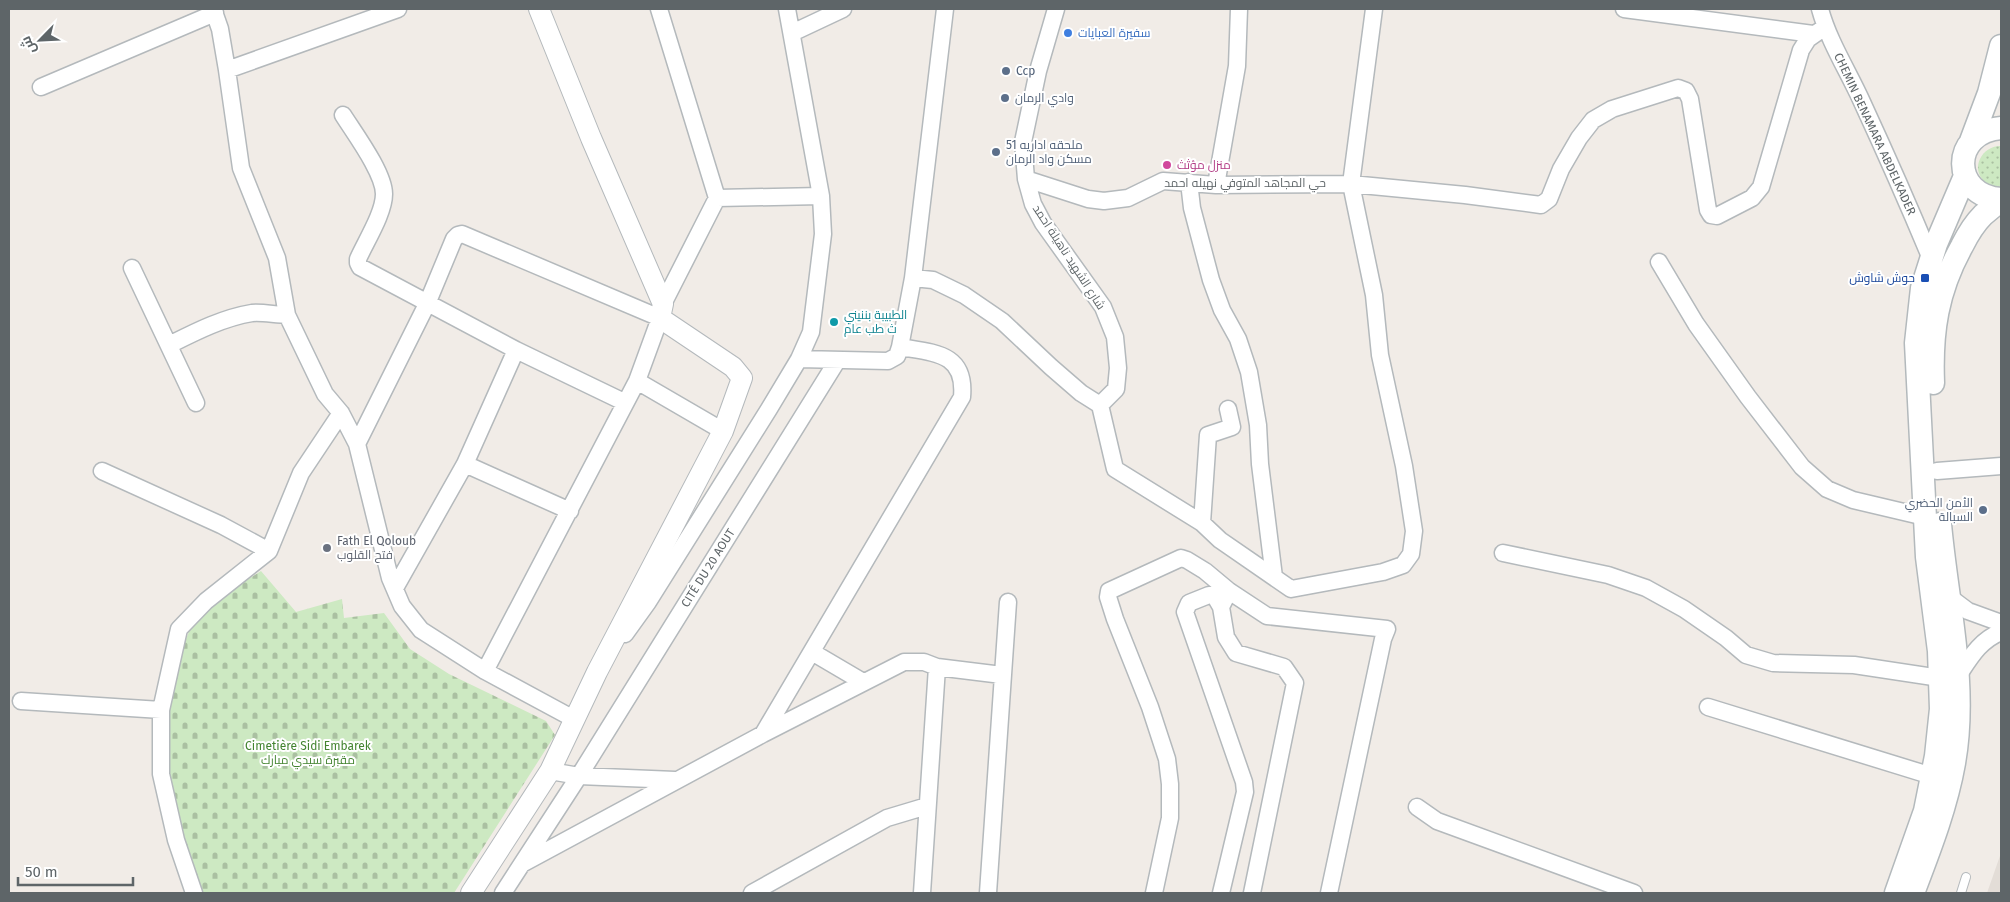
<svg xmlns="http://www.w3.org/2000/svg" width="2010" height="902" font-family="'Fira Sans',Cairo,sans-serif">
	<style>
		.education { fill: #e3ddd7 }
		.grass { fill: url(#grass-dots) }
		.cemetery { fill: url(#cemetery-stones) }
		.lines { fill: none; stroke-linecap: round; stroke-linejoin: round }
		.service-casing { stroke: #b4b9bc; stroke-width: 10 }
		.minor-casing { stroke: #b4b9bc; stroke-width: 19 }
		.tertiary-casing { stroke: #b4b9bc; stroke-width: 22 }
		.secondary-casing { stroke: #b3b9bc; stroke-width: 25 }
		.service { stroke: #fff; stroke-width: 8 }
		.minor { stroke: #fff; stroke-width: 16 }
		.tertiary { stroke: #fff; stroke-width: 20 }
		.secondary { stroke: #fff; stroke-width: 22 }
		.shop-dot { fill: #3f7fe0; stroke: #fff; stroke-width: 2 }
		.service-dot { fill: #5c6f8a; stroke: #fff; stroke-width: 2 }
		.hotel-dot { fill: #d1479c; stroke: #fff; stroke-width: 2 }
		.transit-dot { fill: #1a4fb4; stroke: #fff; stroke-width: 2 }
		.culture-dot { fill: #0f9aa8; stroke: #fff; stroke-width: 2 }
		.worship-dot { fill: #6b7280; stroke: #fff; stroke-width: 2 }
		.labels { text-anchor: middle; stroke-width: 4; stroke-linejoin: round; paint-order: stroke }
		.shop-label { font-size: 12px; fill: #366cbe; stroke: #fff; text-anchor: start }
		.service-label { font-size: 12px; fill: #4e5e75; stroke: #fff; text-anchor: start }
		.street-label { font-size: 12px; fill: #5e6568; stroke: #fff }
		.hotel-label { font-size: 12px; fill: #b23c85; stroke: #fff; text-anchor: start }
		.transit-label { font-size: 12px; fill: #164399; stroke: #fff; text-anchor: end }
		.culture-label { font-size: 12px; fill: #0d838f; stroke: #fff; text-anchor: start }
		.worship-label { font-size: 12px; fill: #5b616d; stroke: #fff; text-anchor: start }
		.park-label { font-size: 12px; fill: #438430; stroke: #fff }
	</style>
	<defs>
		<pattern id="grass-dots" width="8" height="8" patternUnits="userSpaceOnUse" patternTransform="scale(1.25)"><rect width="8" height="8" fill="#cde9c2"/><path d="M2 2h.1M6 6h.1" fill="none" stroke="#aac0a1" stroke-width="1.8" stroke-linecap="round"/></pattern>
		<pattern id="cemetery-stones" width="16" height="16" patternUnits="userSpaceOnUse" patternTransform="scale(1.25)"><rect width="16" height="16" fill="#cde9c2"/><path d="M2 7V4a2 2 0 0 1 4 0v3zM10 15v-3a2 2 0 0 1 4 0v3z" fill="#aac0a1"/></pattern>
	</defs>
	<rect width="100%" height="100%" fill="#f1ece7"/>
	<!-- education -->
	<path class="education" d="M2001 853V893H1987Z"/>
	<!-- grass -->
	<path class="grass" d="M2001 146V188H2000C1995 187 1989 186 1985 182 1969 168 1983 145 2001 146Z"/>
	<!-- cemetery -->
	<path class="cemetery" d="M261 571 296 612 342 599 344 618 384 613 410 649 449 674 546 721 555 735 454 893H200L165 779 168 703 177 662 190 629 222 596Z"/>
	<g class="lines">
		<!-- service casing -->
		<g class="service-casing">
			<path id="service" d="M1961 893 1966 877"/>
		</g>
		<!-- minor casing -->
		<g class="minor-casing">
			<path id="minor" d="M213 9 220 29 227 70 241 168 277 258 287 315 325 394 341 413 357 444 390 578 402 606 421 630 485 671 574 719
				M659 9 717 198 663 304
				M1624 9 1813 34
				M1820 9C1829 42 1848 71 1862 102 1886 154 1909 206 1931 259
				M792 33 843 9
				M227 70 398 9
				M41 87 215 13
				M343 115C355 134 384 173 384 194 384 213 366 241 358 259V263L360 267 516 350 624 402
				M1026 179 1088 199 1104 201 1128 198 1163 181 1216 185 1351 184 1465 195 1541 205 1549 199 1561 169 1579 138 1593 120 1612 109 1678 88 1686 91 1690 99 1708 210 1711 215 1717 216 1752 198 1761 187 1801 50 1808 39 1825 27
				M1189 182 1192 208 1211 280 1222 310 1238 339 1249 372 1258 425 1260 464 1274 577
				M1216 185 1237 66 1239 9
				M717 198 821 196
				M1659 262 1696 324 1748 397 1802 467 1827 489 1853 500 1925 517
				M132 268 196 403
				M913 278 933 280 964 295 1002 321 1051 367 1081 393 1100 405 1116 389 1118 368 1115 337 1103 307 1043 223 1033 204 1026 179 1023 142 1038 71 1056 9
				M169 345C195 332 222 318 252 313 263 312 276 315 287 315
				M799 359 888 361 897 356 900 347 913 278 945 9
				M637 381 723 431
				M1100 405 1115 469 1202 523 1208 435 1232 427 1228 409
				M357 444 427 304 454 239 458 235 462 234 660 318 637 381 485 671
				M465 464 570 511
				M102 471 221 525 269 551
				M1937 471 2001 466
				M1202 523 1220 540 1291 589 1383 572 1403 565 1411 554 1414 531 1404 466 1380 355 1374 295 1351 184 1374 9
				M1503 553 1608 575 1646 588 1684 609 1726 638 1746 655 1773 663 1854 665 1940 678
				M395 588 465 464 516 350
				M1229 591 1221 607 1226 637 1236 653 1284 667 1295 683 1252 893
				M1948 596 1968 611 2001 623
				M1221 607 1214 595H1209L1189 603 1185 612 1244 782 1245 792 1221 893
				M625 634 648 602 769 409 799 359 811 332 823 234 821 196 787 9
				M812 652 863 682
				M937 667 1002 675
				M1958 676C1970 658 1980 640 2001 632
				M21 701 161 710
				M1708 707 1932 776
				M763 734 962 397C966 353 935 353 900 347
				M550 771 579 776 675 780
				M1417 807 1437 821 1634 893
				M522 864 763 734 904 662H924L937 667 922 893
				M194 893 176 840 161 774V710L179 629 206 601 269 551 301 473 341 413
				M503 893 579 776 837 361
				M752 893 887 818 927 806
				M988 893 1008 602
				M1154 893 1170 818V784L1167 759 1150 707 1115 619 1108 597 1109 591 1181 558 1187 560 1205 571 1229 591 1267 616 1387 629 1383 639 1329 893"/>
		</g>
		<!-- tertiary casing -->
		<g class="tertiary-casing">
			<path id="tertiary" d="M471 893 550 771 597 672 723 431 742 378 733 367 660 318 663 304 591 138 539 9"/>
		</g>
		<!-- secondary casing -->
		<g class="secondary-casing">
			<path id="secondary" d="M2001 128C1950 132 1951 196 2001 199
				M1971 141 1989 93 2001 46
				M1933 383C1931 332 1937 291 1962 246 1967 236 1975 223 1983 215 1989 210 1995 205 2001 200
				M1896 893 1925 811 1936 756 1941 709 1939 651 1927 557 1916 343 1922 288 1936 244 1965 176
				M1913 893C1929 851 1946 808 1954 763 1968 684 1947 603 1940 524"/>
		</g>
		<!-- service -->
		<use href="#service" class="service"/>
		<!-- minor -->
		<use href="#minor" class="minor"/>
		<!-- tertiary -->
		<use href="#tertiary" class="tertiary"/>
		<!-- secondary -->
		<use href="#secondary" class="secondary"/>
	</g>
	<!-- markers -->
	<circle class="shop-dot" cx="1068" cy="33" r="5"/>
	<g class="service-dot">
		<circle cx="1006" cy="71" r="5"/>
		<circle cx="1005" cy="98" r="5"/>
		<circle cx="996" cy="152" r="5"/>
		<circle cx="1983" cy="510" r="5"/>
	</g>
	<circle class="hotel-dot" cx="1167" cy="165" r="5"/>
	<rect class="transit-dot" x="1920" y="273" width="10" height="10" rx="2.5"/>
	<circle class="culture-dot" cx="834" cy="322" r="5"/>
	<circle class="worship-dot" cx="327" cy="548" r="5"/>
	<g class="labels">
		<!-- shop labels -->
		<g class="shop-label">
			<text x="1078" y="37">سفيرة العبايات</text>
		</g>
		<!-- service labels -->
		<g class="service-label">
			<text x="1016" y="75">Ccp</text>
			<text x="1015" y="102">وادي الرمان</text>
			<text x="1006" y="149">ملحقه اداريه 51<tspan x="1006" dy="14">مسكن واد الرمان</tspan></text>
			<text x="1973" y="507" text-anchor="end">الأمن الحضري<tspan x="1973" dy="14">السبالة</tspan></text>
		</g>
		<!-- street labels -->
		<g class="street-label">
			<text transform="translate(1875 134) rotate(65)" y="4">CHEMIN BENAMARA ABDELKADER</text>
			<text x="1245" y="187">حي المجاهد المتوفي نهيله احمد</text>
			<text transform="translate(1069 257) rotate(57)" y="4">شارع الشهيد ناهيلة احمد</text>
			<text transform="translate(708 568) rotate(-58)" y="4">CITÉ DU 20 AOUT</text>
		</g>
		<!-- hotel labels -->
		<g class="hotel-label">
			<text x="1177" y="169">منزل مؤثث</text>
		</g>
		<!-- transit labels -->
		<g class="transit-label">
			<text x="1915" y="282">حوش شاوش</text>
		</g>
		<!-- culture labels -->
		<g class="culture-label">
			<text x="844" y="319">الطبيبة بننيني<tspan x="844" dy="14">ث طب عام</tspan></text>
		</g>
		<!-- worship labels -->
		<g class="worship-label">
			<text x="337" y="545">Fath El Qoloub<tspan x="337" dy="14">فتح القلوب</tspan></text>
		</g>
		<!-- park labels -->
		<g class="park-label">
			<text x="308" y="750">Cimetière Sidi Embarek<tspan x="308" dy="14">مقبرة سيدي مبارك</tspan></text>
		</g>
	</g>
	<!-- border -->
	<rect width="2010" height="902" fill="none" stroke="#5e6568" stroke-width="20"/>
	<!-- north arrow -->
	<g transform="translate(40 40) rotate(246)" stroke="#ffffff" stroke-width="4" paint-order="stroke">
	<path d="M0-4L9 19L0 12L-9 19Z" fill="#5e6568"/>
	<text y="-8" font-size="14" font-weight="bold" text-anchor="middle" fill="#5e6568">ش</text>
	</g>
	<!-- scale -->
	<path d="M18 877v8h115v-8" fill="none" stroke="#5e6568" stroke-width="2.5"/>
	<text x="25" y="877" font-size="15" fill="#5e6568" stroke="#ffffff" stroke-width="4" paint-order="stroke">50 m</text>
</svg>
